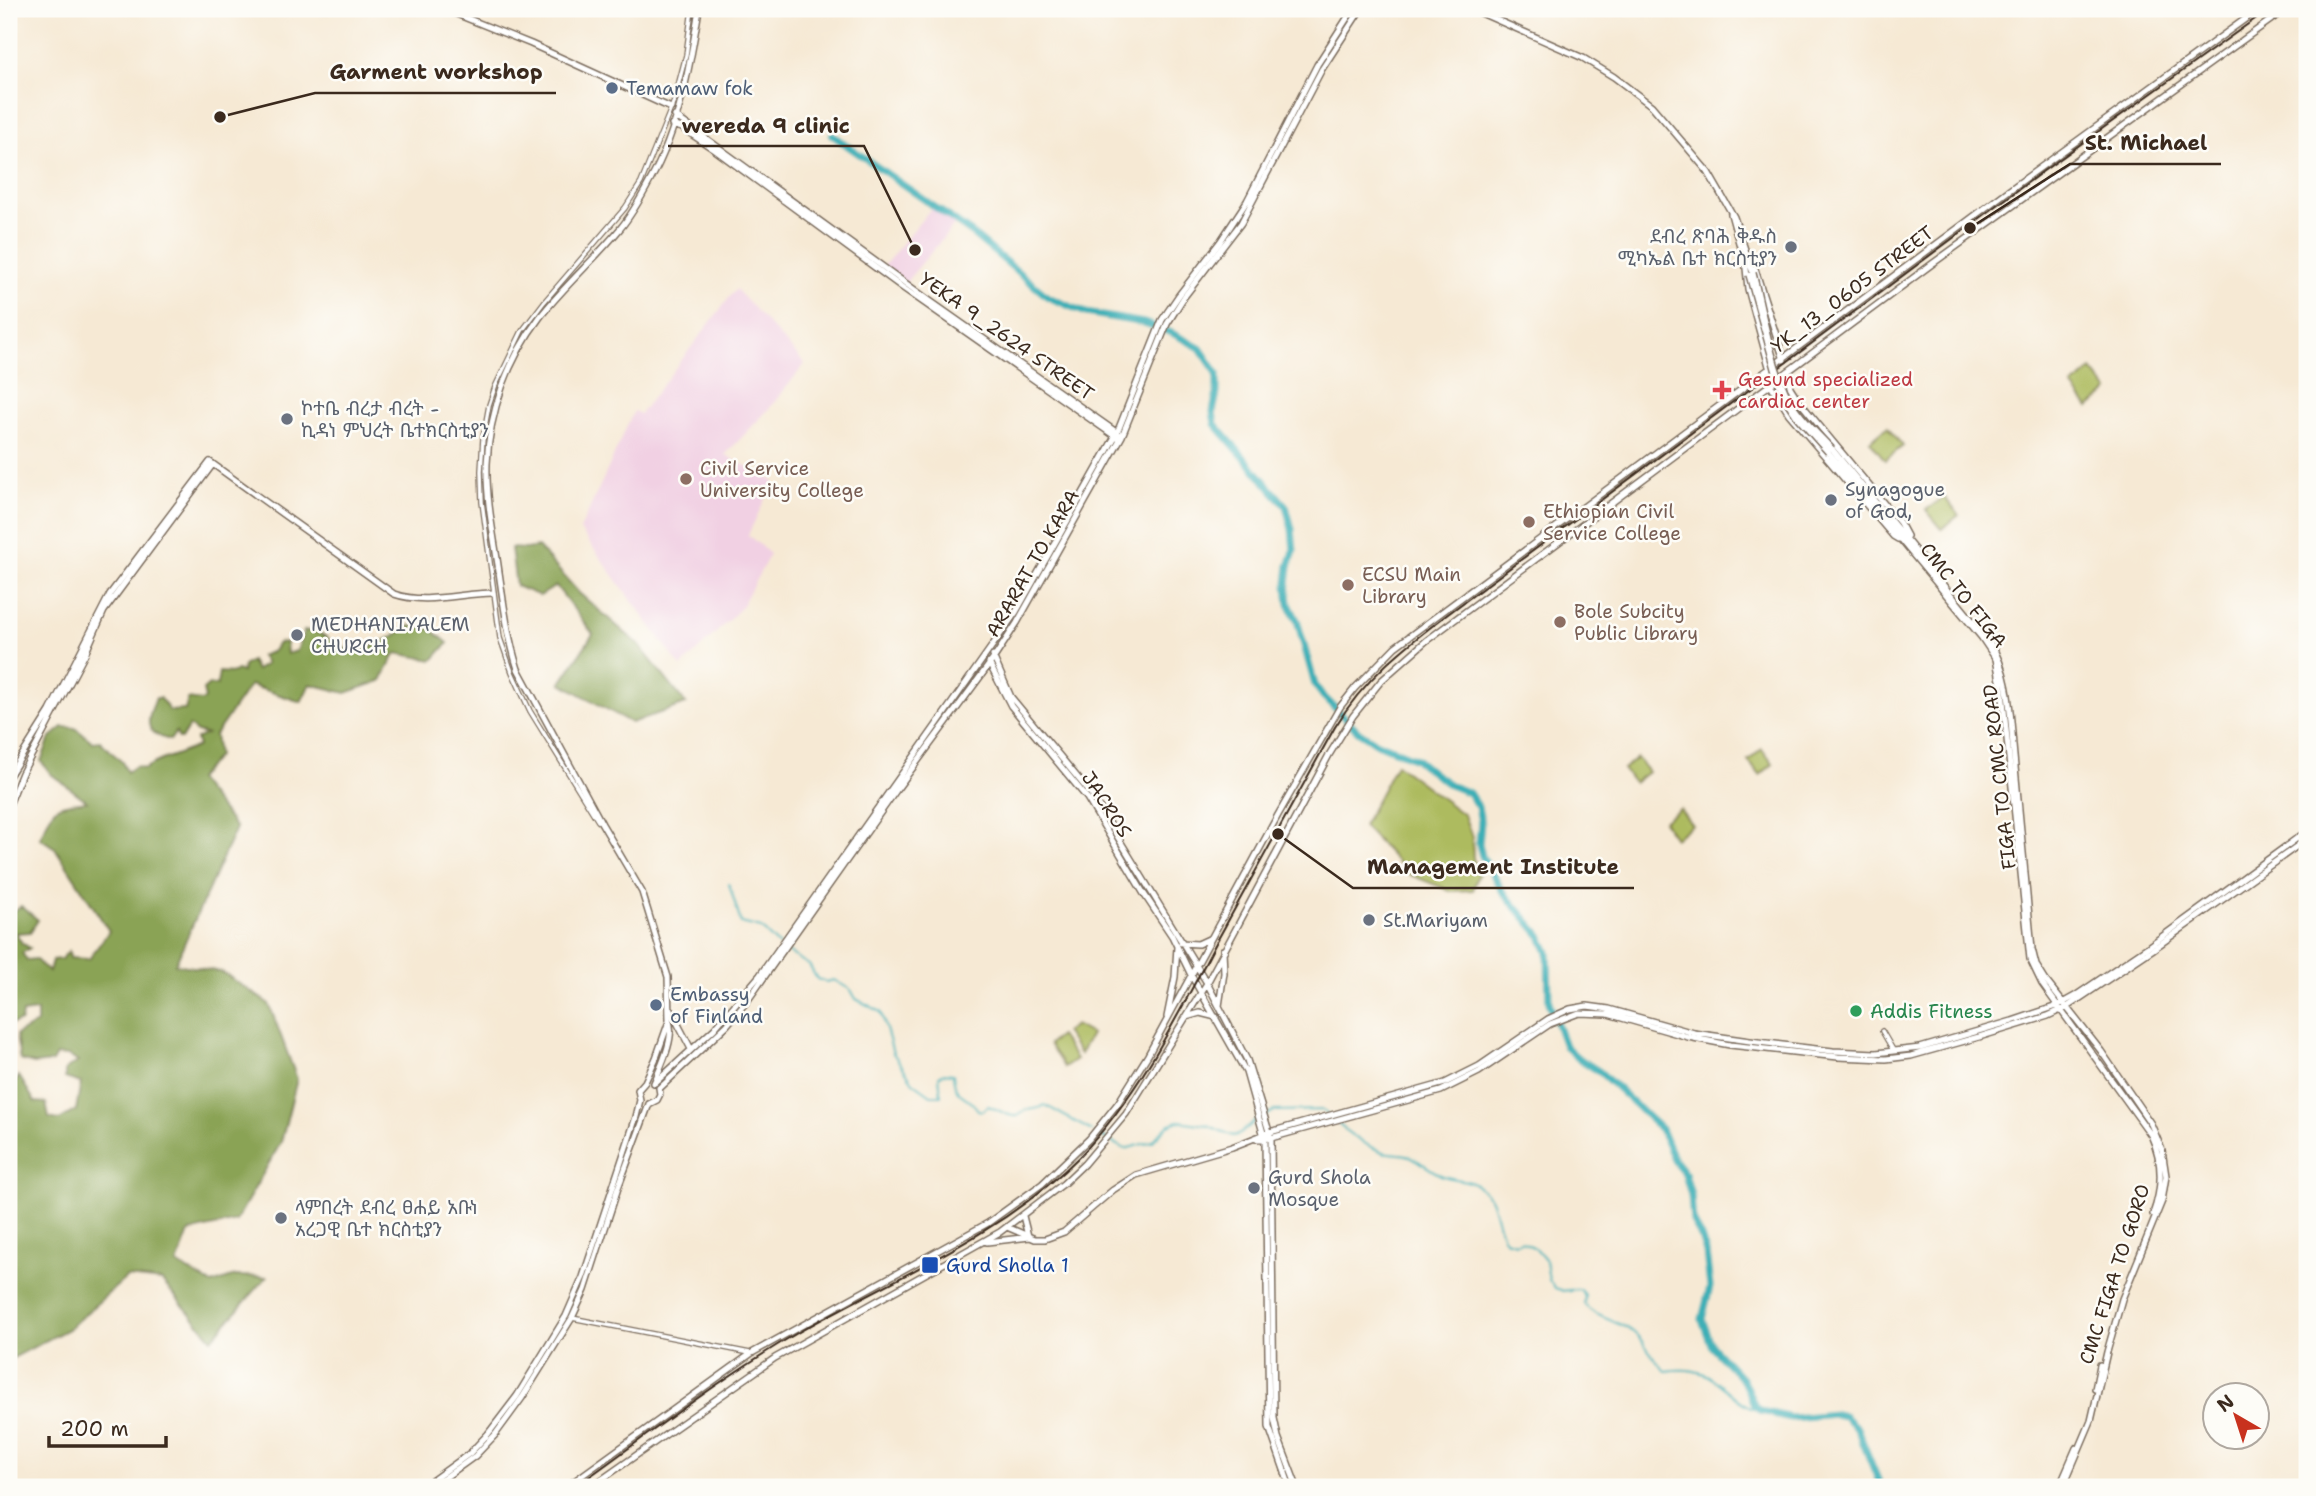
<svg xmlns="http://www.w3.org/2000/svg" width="2316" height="1496" font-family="'Shantell Sans','Noto Sans Ethiopic',sans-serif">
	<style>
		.built { fill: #f1d0e3 }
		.green { fill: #adbb5e; stroke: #74723e; stroke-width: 2 }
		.forest { fill: #8aa355; stroke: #62663a; stroke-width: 2 }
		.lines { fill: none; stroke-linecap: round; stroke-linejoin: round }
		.stream { stroke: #3eafb6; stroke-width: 2 }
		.river { stroke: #3eafb6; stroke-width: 7 }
		.minor-casing { stroke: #7c6d5e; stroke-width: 6 }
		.major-casing { stroke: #7c6d5e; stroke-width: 8 }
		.minor { stroke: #fff; stroke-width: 3.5 }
		.major { stroke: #fff; stroke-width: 5 }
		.tram { stroke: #3b2a1e; stroke-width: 2 }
		.major-bridge-casing { stroke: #7c6d5e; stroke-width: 8; stroke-linecap: butt }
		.major-bridge { stroke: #fff; stroke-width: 5 }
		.service-dot { fill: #5c6f8a; stroke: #fdfcf7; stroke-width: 2.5 }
		.worship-dot { fill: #6b7280; stroke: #fdfcf7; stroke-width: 2.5 }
		.health-dot { fill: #e0444e; stroke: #fdfcf7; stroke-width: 2.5 }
		.education-dot { fill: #8d6e63; stroke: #fdfcf7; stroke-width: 2.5 }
		.leisure-dot { fill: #2e9e5b; stroke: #fdfcf7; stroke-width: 2.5 }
		.transit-dot { fill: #1a4fb4; stroke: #fdfcf7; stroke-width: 2.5 }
		.labels { text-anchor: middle; stroke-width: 5; stroke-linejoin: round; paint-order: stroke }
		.service-label { font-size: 19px; fill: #4e5e75; stroke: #fdfcf7; text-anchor: start }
		.worship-label { font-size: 19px; fill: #5b616d; stroke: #fdfcf7; text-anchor: start }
		.street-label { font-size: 19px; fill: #3b2a1e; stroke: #fdfcf7 }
		.health-label { font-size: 19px; fill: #be3a42; stroke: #fdfcf7; text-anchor: start }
		.education-label { font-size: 19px; fill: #785e54; stroke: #fdfcf7; text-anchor: start }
		.leisure-label { font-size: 19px; fill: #27864d; stroke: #fdfcf7; text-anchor: start }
		.transit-label { font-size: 19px; fill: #164399; stroke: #fdfcf7; text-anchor: start }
		.leader { fill: none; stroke: #3b2a1e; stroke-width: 2.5 }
		.callout-dot { fill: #3b2a1e; stroke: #fdfcf7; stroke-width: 2.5 }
		.callout-label { font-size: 21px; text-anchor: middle; font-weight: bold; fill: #3b2a1e; stroke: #fdfcf7; stroke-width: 5; stroke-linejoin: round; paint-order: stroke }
	</style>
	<rect width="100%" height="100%" fill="#fdfcf7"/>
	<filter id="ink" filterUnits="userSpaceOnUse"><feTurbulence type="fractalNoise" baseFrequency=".0143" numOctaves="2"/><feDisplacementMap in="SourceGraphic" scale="14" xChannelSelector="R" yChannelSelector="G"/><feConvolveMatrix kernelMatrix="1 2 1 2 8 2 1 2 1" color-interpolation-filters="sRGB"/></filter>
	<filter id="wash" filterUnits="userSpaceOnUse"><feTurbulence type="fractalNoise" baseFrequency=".00686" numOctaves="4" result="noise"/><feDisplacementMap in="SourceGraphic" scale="28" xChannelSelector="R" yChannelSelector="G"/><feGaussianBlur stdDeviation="1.57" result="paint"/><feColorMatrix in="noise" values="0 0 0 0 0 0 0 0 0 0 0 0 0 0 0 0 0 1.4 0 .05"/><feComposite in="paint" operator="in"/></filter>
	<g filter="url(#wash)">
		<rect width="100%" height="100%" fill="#f6e9d4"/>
		<!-- built -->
		<path class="built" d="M933 206 957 222 905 283 883 267Z
			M736 289 805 364 768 410 725 455 774 481 748 535 770 554 740 609 681 667 580 530 634 411 640 414Z"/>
		<!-- green -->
		<path class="green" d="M2092 370 2109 391 2089 408 2072 386Z
			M1887 427 1903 446 1885 460 1870 441Z
			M1944 497 1959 515 1942 529 1926 510Z
			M1762 749 1773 764 1760 775 1748 761Z
			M1637 758 1648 772 1634 783 1623 769Z
			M1396 764 1464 815 1472 837 1473 858 1479 873 1473 890 1451 891 1410 875 1363 826Z
			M1680 809 1692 825 1675 838 1663 821Z
			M1075 1025 1091 1034 1080 1054 1065 1032Z
			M1060 1036 1076 1059 1064 1067 1049 1044Z"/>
		<!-- forest -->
		<path class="forest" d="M538 547 579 593 638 644 686 704 631 723 561 683 593 634 556 586 540 596 516 586 511 548 526 549Z
			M409 626 431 629 448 643 433 660 396 653 381 681 346 693 310 684 301 702 250 685 215 735 218 756 197 779 236 828 175 964 222 972 269 1004 297 1079 281 1142 236 1221 189 1232 177 1264 212 1284 235 1276 267 1277 212 1339 162 1281 127 1277 68 1329 9 1360V1094L19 1076 35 1102 46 1103 49 1118 59 1120 76 1110 81 1083 65 1078V1070L78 1062 69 1056 56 1055 52 1062 34 1064 20 1060 16 1035 37 1023V1011L22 1013 21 1021 9 1025V914L21 906 38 920 30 932 16 933 22 943 30 948 22 953 27 960 35 959 49 972 52 960 61 959 69 951 70 958 89 959 109 931 55 848 40 838C56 804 50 805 87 801L51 774 41 761 50 738 63 727 75 728 93 742 100 741 122 762 127 772 136 766 145 769C152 761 185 753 198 746L196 739 206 734 197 732 189 726 181 739H179L176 732 170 740C142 733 147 720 156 698H160L170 711 185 710 188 699 202 701 205 698 203 690 209 685H217L219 672 234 673 237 670 242 672 243 666 251 661 256 670 266 664 261 656 273 651 278 643 286 642 287 654 297 651 304 631C323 629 327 641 343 648 360 656 395 637 409 626Z"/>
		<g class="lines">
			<!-- stream -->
			<path class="stream" d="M729 884 741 923 761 928 779 946
				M786 951 809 965 817 979 826 982 834 980 851 990 856 999 881 1012 893 1053 913 1082 931 1095H941L939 1076 944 1073 953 1074C955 1100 965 1091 978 1110L983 1111 988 1106C996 1108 1009 1118 1017 1116 1021 1115 1023 1111 1027 1110 1035 1108 1038 1110 1045 1105L1092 1131
				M1337 1123C1350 1135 1366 1146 1383 1152 1391 1154 1402 1153 1410 1156 1422 1162 1431 1171 1443 1176 1462 1182 1471 1177 1487 1194 1496 1203 1496 1226 1505 1240L1516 1243 1521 1241 1535 1248 1546 1261 1549 1280 1555 1289 1561 1291 1580 1289 1585 1295 1584 1304C1593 1317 1619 1321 1633 1332 1647 1343 1652 1360 1666 1371 1721 1362 1720 1399 1761 1411
				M1096 1134 1125 1149 1153 1141 1168 1125 1179 1121 1207 1125 1233 1136 1240 1134 1256 1120 1274 1111 1323 1110 1327 1114"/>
			<!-- river -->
			<path class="river" d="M832 135 969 231 1048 297 1086 313 1144 323 1172 333 1200 348 1217 373V393L1213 412 1215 424 1286 506 1292 529 1294 551 1289 566 1287 584 1289 604 1297 620 1315 685 1322 695 1359 732 1375 742 1416 759 1434 774 1452 786 1469 793 1478 807 1481 822 1479 844 1482 856 1503 892 1540 935 1548 952 1549 1002 1565 1046 1578 1058 1600 1072 1661 1129 1674 1160 1685 1174 1691 1195 1693 1222 1700 1234 1706 1252 1710 1287 1702 1319 1712 1347 1743 1380 1754 1404 1761 1411 1791 1418 1835 1414 1844 1416 1857 1428 1881 1487"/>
		</g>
	</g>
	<g filter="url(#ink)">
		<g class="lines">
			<!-- minor casing -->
			<g class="minor-casing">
				<path id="minor" d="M598 821 530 711 512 672 500 638 482 502 481 471 483 438 489 405 495 387 522 331 544 302 625 208 641 183 674 101 686 55 692 9
					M1882 1031 1893 1050
					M572 1318 750 1353"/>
			</g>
			<!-- major casing -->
			<g class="major-casing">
				<path id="major" d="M444 9 531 44 671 108
					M1472 9 1583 58 1614 77 1652 106 1708 172 1734 217 1753 273
					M675 116 930 301 1119 434
					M672 125 682 128 715 150 903 288 1116 437
					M1731 214 1746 268
					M1746 268 1748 289 1770 370
					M1755 269 1784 360
					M1788 372 1790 387 1799 401 1900 523 1907 536
					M1771 385 1789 414 1893 536 1898 539
					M1832 449 1989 641C2011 675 2010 717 2014 756 2020 820 2026 885 2032 949L2036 965 2046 981 2101 1051 2151 1124 2162 1150 2166 1176 2162 1201 2122 1299 2107 1352 2091 1421 2063 1487
					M1828 452 1982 638 1996 659 2002 691 2030 959 2042 984 2151 1135C2163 1161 2163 1187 2153 1214
					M993 656 1011 697 1092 795 1207 983 1247 1060 1271 1138 1274 1418 1278 1437 1297 1487
					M989 663 1011 706 1087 798 1144 894 1172 936 1191 975 1246 1072 1265 1140 1269 1427 1290 1487
					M9 776 50 711 110 594 210 462 394 594C426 605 461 593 493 593
					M9 805 22 773 85 654 104 611 213 464
					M1181 943 1198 944 1211 938
					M1219 1006 1224 973 1223 950
					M670 1009 691 1049
					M1167 1017 1175 977 1177 947
					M1186 1017 1200 1013 1216 1017
					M654 1083C661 1066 675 1038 669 1021L668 977 642 892 602 824 518 669C507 635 503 599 498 565 493 532 486 498 487 464 489 412 508 359 540 317 564 286 594 260 619 230 631 216 641 198 650 181 679 129 690 66 699 9
					M655 1083 714 1029 760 975 1016 612 1117 433 1162 320 1179 295 1220 242 1247 201 1317 65 1353 9
					M660 1088 727 1025 748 1000 897 789 994 658 1017 623 1122 436 1167 324 1184 297 1241 223 1322 69 1361 9
					M649 1104 657 1100 660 1094 659 1088
					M1256 1139 1271 1138 1441 1091 1479 1072 1550 1024 1579 1013 1608 1014 1688 1037 1730 1045 1838 1057 1886 1059 1911 1056 1979 1037 2048 1016 2067 1007 2152 950 2307 839
					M1023 1216 1028 1236
					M1007 1227 1035 1239H1045L1064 1232 1113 1190 1136 1175 1232 1147 1270 1132 1445 1083 1479 1066 1548 1019 1570 1009 1587 1006 1609 1009 1694 1033 1750 1041 1833 1051 1876 1053 1920 1048 2012 1021 2057 1006 2075 996 2149 946 2307 831
					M987 1242 1030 1237
					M2095 1389 2100 1365
					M423 1487 470 1453 488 1434 517 1396 566 1316 583 1277 636 1117 640 1100 638 1090 645 1082 656 1058 669 1021
					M432 1487 475 1456 495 1435 522 1398 572 1318 585 1290 618 1188 649 1104
					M566 1487 752 1353 988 1223 1042 1184 1089 1139 1118 1103 1148 1055 1278 815 1340 707 1355 688 1395 647 2008 191 2259 9
					M591 1487 775 1358 1000 1232 1063 1184 1084 1164 1126 1114 1207 983 1329 755 1353 716 1381 681 1426 641 1932 264 2286 9
					M2059 1487 2076 1448"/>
			</g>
			<!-- minor -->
			<use href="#minor" class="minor"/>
			<!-- major -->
			<use href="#major" class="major"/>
			<!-- tram -->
			<path class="tram" d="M575 1487C648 1435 722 1377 799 1332 895 1277 1001 1236 1080 1156 1139 1095 1178 1015 1217 941 1256 869 1296 798 1335 727 1364 679 1404 647 1448 614L2042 172 2269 9"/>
			<!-- major-bridge casing -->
			<g class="major-bridge-casing">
				<path id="major-bridge" d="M1753 273C1762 308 1772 369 1789 399 1800 418 1818 434 1832 449
					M1749 275 1782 394 1797 417 1828 452"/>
			</g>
			<!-- major-bridge -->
			<use href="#major-bridge" class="major-bridge"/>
		</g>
	</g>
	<!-- markers -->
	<g class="service-dot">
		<circle cx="612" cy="88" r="7"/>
		<circle cx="656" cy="1005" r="7"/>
	</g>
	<g class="worship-dot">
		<circle cx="1791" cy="247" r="7"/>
		<circle cx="287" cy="419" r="7"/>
		<circle cx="1831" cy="500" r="7"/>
		<circle cx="297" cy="635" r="7"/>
		<circle cx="1369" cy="920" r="7"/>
		<circle cx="1254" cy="1188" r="7"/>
		<circle cx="281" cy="1218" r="7"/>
	</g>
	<path class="health-dot" d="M1718.5 379.5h7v7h7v7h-7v7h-7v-7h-7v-7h7z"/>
	<g class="education-dot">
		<circle cx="686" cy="479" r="7"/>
		<circle cx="1529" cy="522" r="7"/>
		<circle cx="1348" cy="585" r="7"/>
		<circle cx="1560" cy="622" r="7"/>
	</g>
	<circle class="leisure-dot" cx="1856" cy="1011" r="7"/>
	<rect class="transit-dot" x="921" y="1256" width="18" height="18" rx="3.5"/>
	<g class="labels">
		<!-- service labels -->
		<g class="service-label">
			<text x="626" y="95">Temamaw fok</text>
			<text x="670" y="1001">Embassy<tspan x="670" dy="22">of Finland</tspan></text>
		</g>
		<!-- worship labels -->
		<g class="worship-label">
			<text x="1777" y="243" text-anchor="end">ደብረ ጽባሕ ቅዱስ<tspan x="1777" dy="22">ሚካኤል ቤተ ክርስቲያን</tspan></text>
			<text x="301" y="415">ኮተቤ ብረታ ብረት -<tspan x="301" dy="22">ኪዳነ ምህረት ቤተክርስቲያን</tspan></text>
			<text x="1845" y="496">Synagogue<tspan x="1845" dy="22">of God,</tspan></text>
			<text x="311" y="631">MEDHANIYALEM<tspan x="311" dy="22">CHURCH</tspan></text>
			<text x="1383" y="927">St.Mariyam</text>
			<text x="1268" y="1184">Gurd Shola<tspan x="1268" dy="22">Mosque</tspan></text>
			<text x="295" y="1214">ላምበረት ደብረ ፀሐይ አቡነ<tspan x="295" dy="22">አረጋዊ ቤተ ክርስቲያን</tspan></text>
		</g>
		<!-- street labels -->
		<g class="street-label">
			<text transform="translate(1852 289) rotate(-37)" y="7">YK_13_0605 STREET</text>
			<text transform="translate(1007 336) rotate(35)" y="7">YEKA 9_2624 STREET</text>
			<text transform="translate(1032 563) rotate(-60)" y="7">ARARAT TO KARA</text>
			<text transform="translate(1964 595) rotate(52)" y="7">CMC TO FIGA</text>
			<text transform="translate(1999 777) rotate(-96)" y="7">FIGA TO CMC ROAD</text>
			<text transform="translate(1107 804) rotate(57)" y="7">JACROS</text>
			<text transform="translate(2114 1274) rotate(-72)" y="7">CMC FIGA TO GORO</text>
		</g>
		<!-- health labels -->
		<g class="health-label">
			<text x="1738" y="386">Gesund specialized<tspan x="1738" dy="22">cardiac center</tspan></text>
		</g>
		<!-- education labels -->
		<g class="education-label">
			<text x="700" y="475">Civil Service<tspan x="700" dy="22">University College</tspan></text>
			<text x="1543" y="518">Ethiopian Civil<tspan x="1543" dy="22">Service College</tspan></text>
			<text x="1362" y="581">ECSU Main<tspan x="1362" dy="22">Library</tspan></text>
			<text x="1574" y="618">Bole Subcity<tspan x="1574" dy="22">Public Library</tspan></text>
		</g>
		<!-- leisure labels -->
		<g class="leisure-label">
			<text x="1870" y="1018">Addis Fitness</text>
		</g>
		<!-- transit labels -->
		<g class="transit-label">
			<text x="946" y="1272">Gurd Sholla 1</text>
		</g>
	</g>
	<!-- callouts -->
	<path class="leader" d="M220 117L315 93H556M915 250L864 146H668M1970 228L2070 164H2221M1278 834L1353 888H1634"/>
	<g class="callout-dot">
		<circle cx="220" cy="117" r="7"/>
		<circle cx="915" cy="250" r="7"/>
		<circle cx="1970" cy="228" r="7"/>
		<circle cx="1278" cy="834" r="7"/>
	</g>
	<g class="callout-label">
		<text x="436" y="79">Garment workshop</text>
		<text x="766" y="133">wereda 9 clinic</text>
		<text x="2146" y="150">St. Michael</text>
		<text x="1493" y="874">Management Institute</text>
	</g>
	<!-- margin -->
	<rect width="2316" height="1496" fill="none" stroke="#fdfcf7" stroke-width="35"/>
	<!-- north arrow -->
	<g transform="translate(2236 1416) rotate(321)"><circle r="33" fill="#fdfcf7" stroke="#afa8a0" stroke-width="2"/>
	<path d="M0-5L12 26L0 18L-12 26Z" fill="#c8321e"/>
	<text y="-10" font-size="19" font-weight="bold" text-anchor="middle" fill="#3b2a1e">N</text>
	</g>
	<!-- scale -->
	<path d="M49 1436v10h117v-10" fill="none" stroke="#3b2a1e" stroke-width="3.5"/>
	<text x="60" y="1436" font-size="21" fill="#3b2a1e" stroke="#fdfcf7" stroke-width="5" paint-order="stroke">200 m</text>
</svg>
